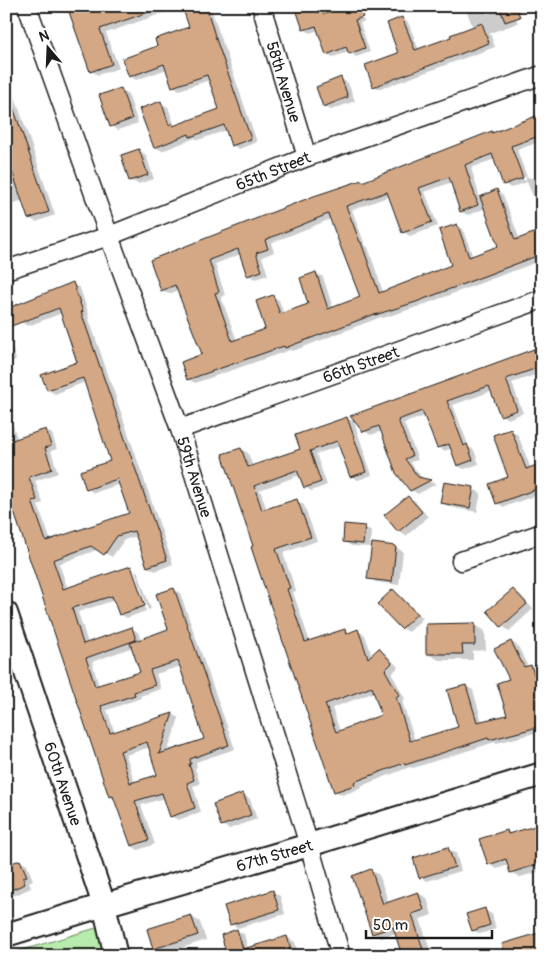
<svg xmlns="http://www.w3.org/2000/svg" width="548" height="962" font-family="Pangolin,sans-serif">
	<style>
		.green { fill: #b8ecac; stroke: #6a8464 }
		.shadow { fill: #0003; fill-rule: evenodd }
		.building { fill: #d4a885; stroke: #1c1c1c; fill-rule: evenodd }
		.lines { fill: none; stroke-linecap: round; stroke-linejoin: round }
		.minor-casing { stroke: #1c1c1c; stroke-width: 21 }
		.tertiary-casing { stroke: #1c1c1c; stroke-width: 26 }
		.minor { stroke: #fff; stroke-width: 18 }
		.tertiary { stroke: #fff; stroke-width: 22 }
		.labels { text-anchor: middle; stroke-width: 4; stroke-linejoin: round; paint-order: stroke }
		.street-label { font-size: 16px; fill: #1c1c1c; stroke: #fff }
	</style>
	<rect width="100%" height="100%" fill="#fff"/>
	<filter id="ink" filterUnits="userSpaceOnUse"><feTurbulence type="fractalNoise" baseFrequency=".02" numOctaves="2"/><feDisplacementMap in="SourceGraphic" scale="10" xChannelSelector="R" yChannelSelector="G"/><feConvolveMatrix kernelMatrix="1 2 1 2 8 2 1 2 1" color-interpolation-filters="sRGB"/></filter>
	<g filter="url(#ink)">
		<!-- green -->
		<path class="green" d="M96 928 103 956H6V955Z"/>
		<!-- shadow -->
		<path class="shadow" d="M69 6H210L257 142 239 149 232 145 227 130 198 140 195 138 162 151 155 147 161 103 168 107 175 126 221 110 210 80 179 90 173 86 167 69 136 80 130 76 159 47 190 28 183 6 106 33 119 68 98 75 91 71Z
			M296 6H324L327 14 351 11 365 21 360 23 370 52 356 57 349 52 333 57 327 54 318 30 310 33 304 29Z
			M465 6H484L487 14 507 7 513 11 518 23 490 33 495 47 380 89 374 86 400 54 402 19 408 22 419 50 452 38 473 28Z
			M535 6H542V24Z
			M6 70 55 215 36 222 29 218 23 200 6 206Z
			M341 79 348 83 355 101 331 110 324 106Z
			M121 89 128 94 138 123 118 130 111 126Z
			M536 117 542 120V141L517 150 527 177 542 180V218L527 182 511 188 504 184 495 159 471 168 480 198 497 191 503 195 520 240 542 232V260L423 305 383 318 381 317 293 351 290 350 195 383 188 379 204 355 179 290 169 294 162 290 152 261ZM518 173 526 178V181L517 176ZM452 182 461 212 468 215 486 208 500 247 473 257 463 229 456 225 452 266 383 292 368 247 365 245 352 210 390 196 403 232 410 236 438 226 425 192ZM331 219 362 298 333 308 323 277 316 273 310 304 284 314 279 300 273 296 267 330 237 341 221 297 225 295 215 264 241 254 248 275 255 279 268 275 262 257 274 252 271 243Z
			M139 150 146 155 154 179 138 184 130 180Z
			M73 284 80 288 89 315 88 316 173 564 155 571 148 567 137 536 124 540 112 557 99 549 59 564 68 589 131 568 138 572 151 609 148 610 135 571H132L146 611 127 618 120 614 115 600 78 612 88 643 131 628 138 632 141 640 170 630 174 589 180 593 235 749 196 762 197 767 195 768 200 784 193 786 201 812 178 820 171 816 165 798 141 805 155 844 138 850 132 846 115 800 110 796 6 484V407L18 440 46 430 52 434 57 449 51 451 58 473 35 481 43 503 38 505 51 541 130 514 120 484 94 493 88 489 111 461 85 382 55 394 48 390 78 363 62 313 28 326 21 322ZM133 647 142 672 99 686 92 662ZM181 666 206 740 167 753 179 718 173 714 115 733 107 710 141 698 140 696 161 689 156 674ZM150 747 159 775 135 783 126 755Z
			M6 333 9 335 16 360 6 364Z
			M542 346V393L535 375 512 383 523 413 508 419 501 415 492 391 453 405 469 447 474 450 479 464 464 469 458 466 452 448 444 451 438 447 426 416 404 423 418 460 410 462 423 479 436 484 418 494 411 490 382 431 371 435 364 431 352 416Z
			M347 418 354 422 372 475 358 480 351 476 340 446 316 454 327 485 311 491 305 487 300 475 260 490 267 510 297 501 304 505 317 541 283 553 296 591 293 592 310 642 345 630 350 634 358 631 365 635 372 656 379 650 386 654 398 667 392 674 405 699 402 701 415 741 459 728 466 686 473 690 482 722 508 715 511 680V642L518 646 528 667 531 666 538 670 542 683V731L497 743 495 742 413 768 410 767 361 786 362 788 342 795 335 791 255 547 241 449 248 453 253 467 301 449ZM375 692 382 716 340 731 332 708Z
			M511 430 518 435 531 469 542 465V493L504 507 497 503 510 477Z
			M473 489 481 493 477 512 449 507 442 502Z
			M408 497 415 501 428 517 406 536 398 531Z
			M364 527 371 531 370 547 352 546 344 542Z
			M396 547 403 552 399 585 376 582 369 578Z
			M513 590 520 594 533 609 509 631 502 626 489 612Z
			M393 591 400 595 423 618 409 632 402 628Z
			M474 624 485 631 486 650 473 651V660H439L428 654Z
			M243 794 250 799 257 819 229 829 222 825Z
			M542 820V871L520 877 511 873 509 865 497 869 489 864 507 831 512 834 540 826 539 821Z
			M448 849 456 853 461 871 427 881 420 877Z
			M20 861 27 865 33 880 29 882 31 888 13 896 6 892Z
			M371 870 379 875 389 903 418 893 427 898 432 915 420 919 432 956H403L396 933 381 938 373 933Z
			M273 892 280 896 285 914 238 928 231 924Z
			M484 910 492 914 496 929 480 934 473 930Z
			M191 916 200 922 206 940 178 949 180 956H157L148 930Z
			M237 931 244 934 250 956H228Z
			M539 934 542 935V956H496L506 953Z
			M287 937 295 942 299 956H271Z"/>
		<!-- building -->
		<path class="building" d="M67 6H160V8L100 29 112 64 90 72Z
			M191 6H206L215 36 251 139 231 146 224 125 190 137 189 134 154 148 139 109 161 101 169 125 172 123 173 126 219 109 207 75 172 87 164 64 129 77 122 59 157 46 155 39 189 27 183 9Z
			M295 6H320L323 14 344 6H359L363 17 355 20 365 48 349 54 346 47 326 55 316 26 303 30Z
			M499 6H516L520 17 505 22Z
			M402 17 415 50 451 37 450 35 482 23 489 43 373 87 365 65 398 53 387 23Z
			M341 77 348 97 323 107 316 87Z
			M121 88 132 119 110 127 99 95Z
			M6 96H9L19 124 49 212 28 219 11 168 9 169 6 161Z
			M536 116 542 130V135L511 146 523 178 503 185 492 154 465 165 478 205 460 212 449 177 419 188 432 222 402 233 387 192 346 206 360 242H361L379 293 451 265 439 230 457 224 469 257 498 246 480 197 497 189 515 240 536 232 542 247V254L416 302 375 315V314L285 348 284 346 187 380 181 362 202 354 175 285 161 291 150 260 314 196 362 180V182L492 131V133ZM328 214 360 297 328 309 316 272 300 278 308 304 280 314 273 295 256 301 265 329 232 341 215 293 219 292 209 260 238 249 247 276 262 271 256 253 268 249 265 240Z
			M139 149 148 175 129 181 121 155Z
			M73 282 83 312H81L167 560 147 567 134 531 117 536 104 555 91 546 53 560 63 589 131 566 145 606 119 615 112 596 72 608 83 644 132 627 136 640 86 658 95 686 140 672 130 643 168 629 156 594 174 588 229 745 190 759 191 764H189L194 780 187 783 195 808 170 817 162 793 135 801 149 840 131 846 113 796 109 797 6 488V442L46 429 51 446 45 448 52 469 29 477 37 500 32 501 46 541 129 513 117 479 86 490 80 471 110 461 83 378 47 390 41 375 77 362 59 308 6 328V309ZM178 661 204 739 159 754 173 713 110 733 101 706 135 695 134 692 155 685 150 670ZM147 742 157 775 130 783 120 751Z
			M534 349 540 367 506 379 517 410 500 416 489 386 447 401 464 446 467 444 473 460 457 466 449 444 437 448 422 411 398 420 412 456 405 459 418 477 431 480 410 491 396 473 379 426 363 432 350 416Z
			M347 417 366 472 350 477 337 441 310 451 321 482 304 488 297 470 254 486 262 510 297 499 311 537 276 549 290 588 287 589 305 642 345 629 346 634 358 629 368 658 379 648 392 663 385 670 399 695 396 697 410 741 458 727 447 690 466 685 477 722 507 715 497 683 509 679 494 649 511 641 524 667 531 665 542 700V726L489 740 488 738 405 765 404 763 354 782 355 785 334 792 266 592 251 547 253 546 222 454 241 448 248 467 300 449 295 435ZM372 687 381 715 336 732 325 704Z
			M511 429 526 469 542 463V487L496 504 489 484 508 477 493 435Z
			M444 482 474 487 470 508 440 503Z
			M408 496 422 512 398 532 384 515Z
			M344 524 365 526 363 544 343 542Z
			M372 543 396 546 392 582 367 579Z
			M393 589 417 614 401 629 377 604Z
			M513 589 527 604 501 627 487 611Z
			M475 623V645H462L463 654H426V624Z
			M243 793 251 815 221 826 213 804Z
			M542 824V863L510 873 506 859 488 865 479 839 507 830 508 834Z
			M448 847 455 867 419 878 413 858Z
			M20 860 27 876 23 878 25 884 6 892V865Z
			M371 869 383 904 418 892 424 910 412 914 425 956H402L393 927 372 934 352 876Z
			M273 890 279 910 230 925 224 906Z
			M485 908 490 925 472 931 466 914Z
			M191 915 198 935 153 949 147 929Z
			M237 929 243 949 287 936 293 956H227L221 935Z
			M539 933 542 941V956H505L502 944Z"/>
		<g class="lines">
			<!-- minor casing -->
			<g class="minor-casing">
				<g id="minor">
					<path id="s1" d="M27 6 109 236 180 429 309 845 341 956"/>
					<path id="s2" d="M261 6 307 157"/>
					<path id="s3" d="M6 270 109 236 307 157 542 75"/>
					<path id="s4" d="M180 429 542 299"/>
					<path d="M461 561 542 533"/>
				</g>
			</g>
			<!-- tertiary casing -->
			<g class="tertiary-casing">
				<g id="tertiary">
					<path id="s5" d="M6 613 104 905 116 956"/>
					<path id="s6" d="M6 935 104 905 309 845 542 774"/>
				</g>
			</g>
			<!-- minor -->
			<use href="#minor" class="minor"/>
			<!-- tertiary -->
			<use href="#tertiary" class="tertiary"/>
		</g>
	</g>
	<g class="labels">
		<!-- street labels -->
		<g class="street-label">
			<text dy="6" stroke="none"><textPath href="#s2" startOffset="79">58th Avenue</textPath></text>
			<text dy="6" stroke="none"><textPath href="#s3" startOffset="285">65th Street</textPath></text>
			<text dy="6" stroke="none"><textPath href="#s4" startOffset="192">66th Street</textPath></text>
			<text dy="6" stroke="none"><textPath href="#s1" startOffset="500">59th Avenue</textPath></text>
			<text dy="6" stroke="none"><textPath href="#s5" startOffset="180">60th Avenue</textPath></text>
			<text dy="6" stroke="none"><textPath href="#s6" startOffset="280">67th Street</textPath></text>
		</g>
	</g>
	<!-- margin -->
	<rect width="548" height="962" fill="none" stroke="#fff" stroke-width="25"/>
	<rect x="12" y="12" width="523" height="937" fill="none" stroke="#1c1c1c" stroke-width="2" filter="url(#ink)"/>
	<!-- north arrow -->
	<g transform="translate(48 48) rotate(341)" stroke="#ffffff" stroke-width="4" paint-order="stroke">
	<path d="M0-4L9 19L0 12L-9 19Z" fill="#1c1c1c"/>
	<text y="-8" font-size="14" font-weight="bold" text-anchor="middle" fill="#1c1c1c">N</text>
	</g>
	<!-- scale -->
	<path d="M366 930v8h126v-8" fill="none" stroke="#1c1c1c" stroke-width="2.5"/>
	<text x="373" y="930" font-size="15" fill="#1c1c1c" stroke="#ffffff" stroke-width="4" paint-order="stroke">50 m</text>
</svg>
